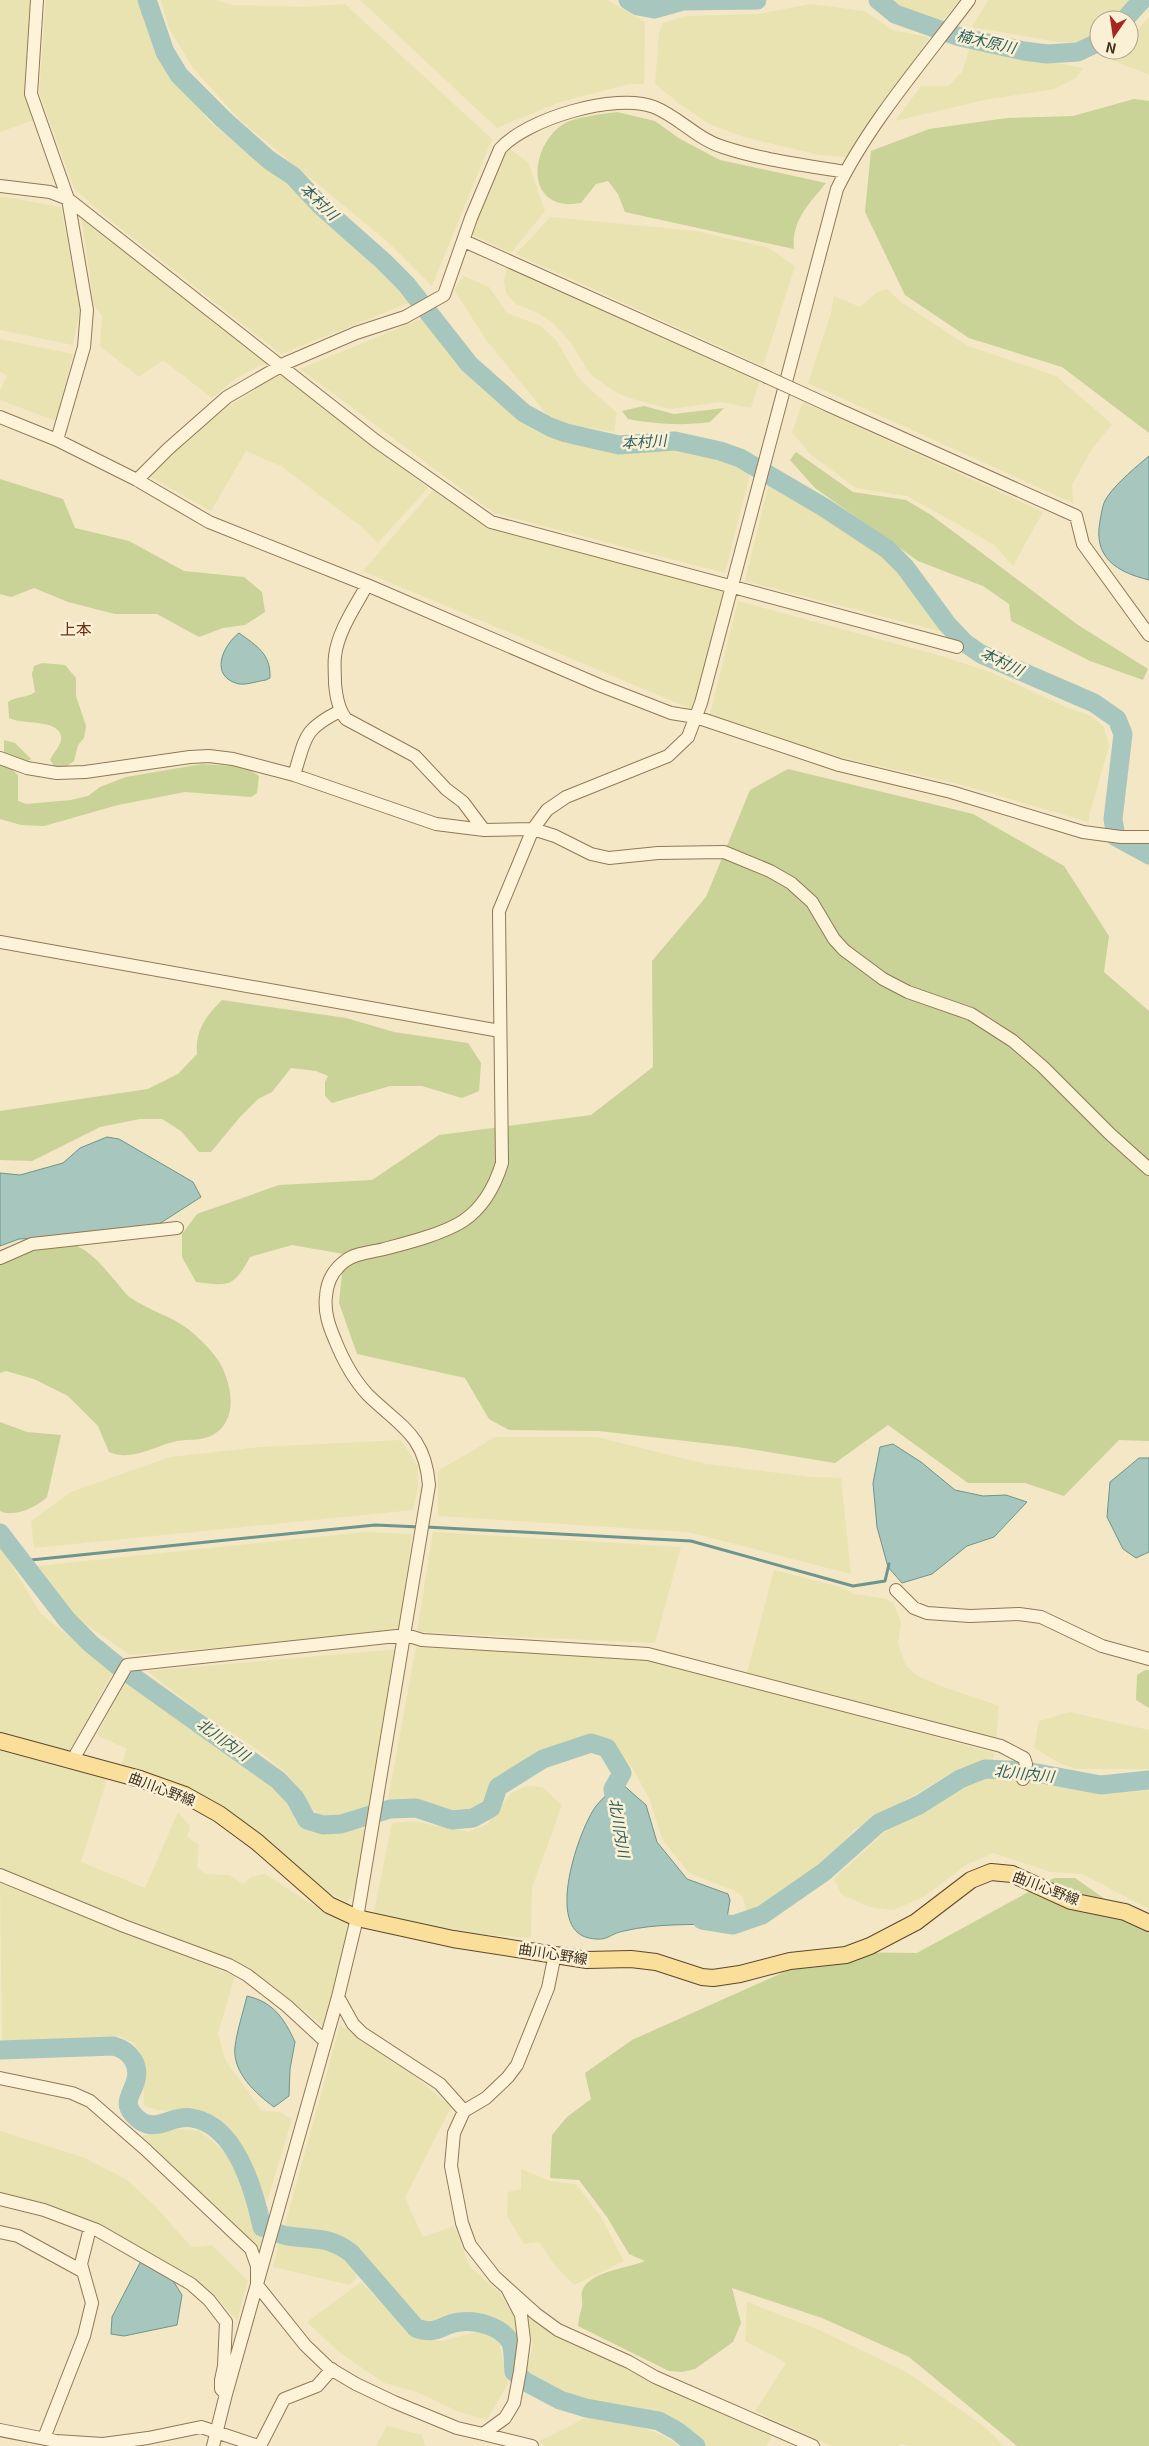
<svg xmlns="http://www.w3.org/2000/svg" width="1149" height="2446" font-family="Georgia,'Noto Sans JP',serif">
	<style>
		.farmland { fill: #e9e3b1 }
		.green { fill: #c9d297 }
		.water { fill: #a7c6be; stroke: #6c958d }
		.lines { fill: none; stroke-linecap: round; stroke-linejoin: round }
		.stream { stroke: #6c958d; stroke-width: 3 }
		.river { stroke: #a7c6be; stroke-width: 19 }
		.minor-casing { stroke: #907858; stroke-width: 14 }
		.major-casing { stroke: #5e462d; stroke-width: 18 }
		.minor { stroke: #fcf3d9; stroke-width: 12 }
		.major { stroke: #f9df99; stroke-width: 16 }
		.minor-bridge-casing { stroke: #907858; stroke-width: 14; stroke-linecap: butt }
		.minor-bridge { stroke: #fcf3d9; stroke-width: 12 }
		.labels { text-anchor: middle; stroke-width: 5; stroke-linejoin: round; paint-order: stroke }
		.street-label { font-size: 14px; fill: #3f2f1e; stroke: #f9f0d5 }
		.water-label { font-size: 15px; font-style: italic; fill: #2c605f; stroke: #f9f0d5 }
		.quarter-label { font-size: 16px; fill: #702f18; stroke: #f9f0d5 }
	</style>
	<rect width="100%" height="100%" fill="#f3e7c5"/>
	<!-- farmland -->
	<path class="farmland" d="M0 0H31L25 88 34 120 0 132Z
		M46 0H138L139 7 166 67 211 123 307 201 411 302 281 354 105 216 74 188 39 93Z
		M161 0H215L233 5 302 7 345 4 492 139 432 286 389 243 240 120 192 67 169 28Z
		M360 0H607L645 22 644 84H629L560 102 497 128Z
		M890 0H960L943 20 905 10Z
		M988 0H1131L1114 20H1099V32L1082 43 1058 42 972 27Z
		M811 4 864 11 893 30 929 37 879 115 846 157 819 155 744 137 709 124 684 107 655 84 659 33 663 23 686 16 758 14Z
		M1149 17V75L1112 60 1121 50H1129V40Z
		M970 47 1083 68 1076 78 1054 89 984 100 895 121 921 86H948L962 72Z
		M508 148 528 162 545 211 511 253 470 234 502 155Z
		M0 196 61 207 80 310 73 345 0 330Z
		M81 215 269 364 257 367 238 377 212 398 163 360 139 377 100 346 102 316 94 305Z
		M550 217 696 231 769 248 795 266 763 366 516 254Z
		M507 266 760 380 751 408 721 402 670 409 629 398 612 390 590 374 572 344 554 324 540 314 516 304 506 293 504 281Z
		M463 276 489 287 507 313 541 326 556 340 579 379 617 413 614 432 553 422 487 341 454 290Z
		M887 289 901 302 968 346 1056 376 1112 424 1090 452 1072 485 1073 503 808 383 831 313 834 296 860 307 877 292Z
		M421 319 467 370 503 403 532 428 562 442 611 451 645 452 672 447 708 454 750 474 725 573 494 513 300 369Z
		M0 339 73 354 56 421 0 400V391L7 375 0 372Z
		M281 374 428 488 378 543 363 528 281 466 246 451 211 511 149 476 196 432 229 406Z
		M803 402 1043 512 1013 566 993 544 907 496 856 488 810 454 792 432Z
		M769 484 823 514 875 549 909 581 943 632 745 581Z
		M433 490 489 529 723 589 694 710 363 571Z
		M738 601 941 656 990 672 1066 707 1091 716 1104 727 1109 746 1089 816V822L955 783 844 758 709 718Z
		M495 1437H597L706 1464 811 1477 841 1478 851 1574 688 1532 438 1516V1471Z
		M401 1440 418 1466V1487L413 1510 34 1548 31 1521 71 1492 170 1457 261 1447Z
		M366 1532 412 1534 399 1632 130 1655 77 1618 37 1566Z
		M433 1532 681 1547 655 1643 417 1632Z
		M0 1546 41 1614 113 1672 68 1753 0 1734Z
		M774 1570 840 1587 854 1594 886 1599 893 1603 901 1623 898 1643 906 1666 916 1675 938 1685 999 1706 996 1740 747 1673Z
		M416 1647 652 1660 994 1753 993 1761 983 1762 957 1770 854 1830 820 1870 747 1913 743 1897 733 1890 689 1873 662 1839 650 1800 632 1767 615 1746 600 1739 582 1737 520 1765 495 1781 485 1804 474 1811 456 1815 430 1807 388 1799Z
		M399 1649 372 1806 329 1817 321 1815 309 1806 287 1773 251 1745 204 1715 147 1671Z
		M124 1681 245 1765 280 1795 304 1826 311 1831 368 1829 356 1888 347 1902 318 1887 220 1809 120 1768 127 1749 97 1735Z
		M1069 1712 1149 1730V1769H1076L1060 1763 1034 1748 1039 1721Z
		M0 1750 107 1779 81 1862 145 1888 178 1812 190 1826 187 1837 199 1845 197 1867 205 1874 229 1875 243 1884 251 1877 265 1874 319 1909 351 1925 323 2026 274 1986 249 1969 0 1869Z
		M983 1777 1023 1779 1111 1794 1149 1790V1909L1082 1874 1051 1872 993 1853 966 1865 925 1896 894 1910 870 1907 842 1895 834 1879 887 1830Z
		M527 1786 542 1787 562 1805 532 1888 531 1938 451 1932 374 1912 392 1823 412 1821 469 1832 487 1824 511 1793Z
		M0 1883 235 1976 218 2033 225 2060 262 2111 280 2112 292 2119 267 2202 234 2135 221 2122 197 2113 158 2110 144 2106 143 2071 139 2051 134 2043 119 2036 59 2041 2 2040Z
		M340 2025 411 2073 451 2107 405 2198 423 2237 454 2226 470 2267 499 2292 514 2316 517 2335 493 2322 477 2318H460L430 2327 423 2325 358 2251 347 2242 321 2233 288 2231 285 2225Z
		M177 2129 200 2131 226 2153 249 2200 256 2228 265 2234 260 2251 250 2239 142 2136Z
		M0 2131 85 2158 127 2180 156 2207 191 2247 212 2245 248 2281 237 2320 214 2295 194 2280 92 2223 34 2201 0 2194Z
		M521 2169 550 2181 576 2184 601 2217 624 2261 574 2285 556 2267 539 2242 524 2244 507 2216 508 2192 521 2189Z
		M279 2242 316 2244 333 2249 350 2261 356 2271V2278L350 2285 273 2267Z
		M361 2282 413 2336 429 2340 442 2341 476 2332 488 2333 499 2341 508 2383 487 2420 457 2411 417 2392 384 2383 339 2352 307 2322Z
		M747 2302 819 2330 905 2371 985 2427 1004 2446H911L901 2444 898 2446H832L755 2411 786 2363 745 2341Z
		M527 2315 559 2336 773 2435 766 2446H703L679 2427 661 2417 589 2404 543 2389 525 2374 533 2346Z
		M589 2416 639 2426 664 2436 679 2446H545L539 2441Z
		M387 2426 422 2435 425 2446H376Z"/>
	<!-- green -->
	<path class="green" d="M1134 99 1149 101V433L1062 367 969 338 905 295 865 212 871 151 929 129 1007 118 1073 116Z
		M617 112 655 121 680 139 720 160 826 183C809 204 791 221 794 249L625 212 618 194 608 181 596 184 581 203C576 203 570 205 565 204 525 198 534 148 558 128 572 116 599 115 617 112Z
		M644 406 674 414 724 408 710 422C681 426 656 424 628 419L622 411Z
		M796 452 853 492 906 500 931 515 1078 625 1148 669 1143 680 1090 661 1011 621 1009 604 983 586 918 561 815 488 790 460Z
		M0 479 63 499 75 528 129 541 184 571 244 577 262 592 265 612 245 625 223 628 199 637 157 614H115L68 602 34 588 11 597 0 594Z
		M42 663 65 665 76 678V696L86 726 84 738 78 745 74 761 66 767H55L50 760C53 753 60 747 61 740 64 718 21 725 9 718L8 702C17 696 27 698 35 692L32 674 34 666Z
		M4 740 15 743 31 759 27 762 8 758 4 752Z
		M0 764 8 766 18 775V801L26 804 71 800 88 796 100 787 126 777 202 764 246 767 259 776 257 793 251 797 185 792 118 805 44 826 21 825 0 819Z
		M788 769 973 814 1064 866 1109 936 1104 972 1149 1011V1441L1119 1440 1064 1496 1025 1483H968L888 1425 835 1463 738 1447 599 1431 509 1430 489 1419 465 1378 357 1354 339 1303 344 1254 292 1245 250 1257C233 1288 229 1286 196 1282L182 1257V1234L197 1214 279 1185 372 1180 439 1135 591 1115 653 1067 652 961 706 897 750 790Z
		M222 1000 346 1018 394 1032 468 1043 481 1063 479 1091 462 1098 422 1086H390L332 1103 325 1096V1082L328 1076 316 1071 291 1068 272 1092 258 1099 240 1117 211 1152H199L181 1131 162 1119H140L100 1127 32 1161 0 1160V1111L148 1089 178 1074 197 1054C195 1030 206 1016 222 1000Z
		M70 1243C92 1251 103 1267 118 1284 122 1289 126 1295 131 1298 148 1310 171 1316 188 1329 199 1338 214 1352 221 1365 233 1389 238 1422 211 1436 200 1441 189 1439 177 1441 154 1446 132 1462 109 1452L98 1426 68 1396 34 1379 6 1371 0 1373V1265L29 1252Z
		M0 1422 27 1432 61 1435 47 1497C37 1507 14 1518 0 1511Z
		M1145 1670H1149V1708L1136 1700 1137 1675Z
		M1054 1878H1075L1149 1930V2446H1017L909 2357 822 2318 732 2288 741 2323 733 2342 695 2369 682 2372 669 2371 578 2326C579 2318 580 2313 582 2307 583 2302 581 2296 582 2291 588 2272 628 2268 645 2261L629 2254 607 2217 579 2180 550 2178 552 2135 567 2117 591 2099 585 2073 632 2040 829 1952 917 1953Z"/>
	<!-- water -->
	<path class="water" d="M1149 456V580C1117 572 1093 558 1100 521 1101 516 1102 508 1104 503 1110 488 1137 466 1149 456Z
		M239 633C257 646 271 654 270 678L266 680C258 681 247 685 239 684 209 677 222 646 239 633Z
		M107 1137 119 1139 193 1182 201 1197 159 1224 77 1236 19 1239 0 1246V1173L20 1175 63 1163 80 1148Z
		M893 1444 921 1462 955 1490 983 1496 1006 1495 1027 1502 994 1537 967 1546 932 1574 902 1583 888 1567 877 1527 873 1483 880 1447Z
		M1139 1458H1149V1552L1136 1558 1123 1549 1107 1517 1110 1482Z
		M621 1783 646 1805 657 1842 687 1879 728 1894 730 1900 726 1924C693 1925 657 1923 624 1931 608 1934 609 1942 589 1938 544 1929 579 1829 596 1806 603 1797 613 1790 621 1783Z
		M247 1996C273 2002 284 2018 295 2042L290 2069 289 2096 274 2107C256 2094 232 2072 235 2047 237 2030 243 2013 247 1996Z
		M141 2261 172 2279 182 2295 177 2325 124 2336 111 2334 112 2317Z"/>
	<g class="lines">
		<!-- stream -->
		<path class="stream" d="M426 1527 691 1541 853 1586 885 1581 889 1564
			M21 1561 375 1525 420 1527"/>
		<!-- river -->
		<path class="river" d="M147 0 165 52 179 75 223 119 269 160 293 176 321 206 382 260 406 284 469 364 524 413 550 427 566 433 619 445 675 441 720 451 740 458 825 508 887 549 905 567 947 624 965 643 981 654 1094 703 1117 719 1123 734 1113 819 1116 837 1149 855
			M628 0 638 6 654 9 683 1 757 0
			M878 0 895 14 960 37 1024 51 1047 54 1078 52 1099 42
			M1124 20 1142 0
			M0 1533 67 1620 91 1644 118 1666 278 1780 295 1798 307 1820 323 1825 341 1824 390 1809 416 1808 452 1820 473 1818 491 1808 498 1787 543 1759 591 1743 607 1748 622 1773 613 1789 617 1816
			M702 1920 733 1925 762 1915 824 1872 879 1823 919 1805 960 1779 985 1769 1026 1771 1101 1785 1149 1780
			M0 2050 114 2046C131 2051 141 2066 135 2083 131 2095 123 2103 133 2114 153 2138 169 2114 192 2118 236 2125 254 2190 262 2227 271 2230 280 2235 288 2236 315 2240 329 2236 351 2253L416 2328C437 2336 441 2324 460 2322 477 2320 500 2326 510 2341 514 2348 513 2363 514 2372L526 2382 560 2400 586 2408 659 2421 677 2431 696 2446"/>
		<!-- minor casing -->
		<g class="minor-casing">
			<path id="minor" d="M37 0 31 94 68 199 87 310 84 347 57 440
				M0 186 50 192 68 199 376 441 491 522 957 647
				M464 241 767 377
				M828 405 1076 516 1083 544 1149 635
				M0 417 57 440 137 480 209 522 367 585 599 685 671 713 696 717 839 765 951 792 1083 832 1121 837H1149
				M137 480 168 449 227 397 286 363 356 333 405 317 444 295 471 218 500 149C526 119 616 92 654 107 679 117 697 139 723 147 762 160 804 165 845 172
				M367 585C355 607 338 631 335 656 334 664 335 674 335 683 336 696 338 709 346 719L415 756 446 789 463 802 484 830
				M0 758 27 768 57 773 85 772 190 757 209 756 233 759 294 775 436 824 484 830 533 829 555 836 591 854 609 858 658 853 724 852 770 871 791 883 812 902 834 939 844 950 883 979 908 992 971 1014 1013 1041 1043 1067 1110 1134 1149 1169
				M294 775C306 738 302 730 340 711
				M0 942 500 1031
				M0 1258 32 1244 177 1228
				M896 1590 914 1608 927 1613 970 1616 1019 1614 1041 1617 1102 1646 1149 1659
				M72 1761 127 1665 406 1635 422 1640 648 1654 1001 1746 1024 1758 1026 1764 1023 1779
				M0 1875 124 1926 229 1965 247 1975 287 2006 325 2041
				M555 1954 548 1988 517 2065 508 2077 486 2098 464 2111 454 2133 451 2166 462 2223 470 2245 495 2277 536 2314 558 2330 629 2362 655 2377 813 2446
				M338 1997 353 2024 362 2033 440 2084 464 2111
				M0 2078 72 2093 90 2101 145 2149 251 2249 257 2266V2285L305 2345 329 2368 356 2384 394 2402 457 2428 483 2434 505 2418 514 2403 520 2371 524 2340 521 2315 507 2288
				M0 2199 44 2210 97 2230 191 2284 209 2300 226 2322 224 2366 221 2380V2389L226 2394
				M0 2232 18 2236 82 2271
				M0 2430 56 2441 103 2444 148 2438 201 2427 258 2446
				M483 2434 532 2446
				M44 2438 84 2336 92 2303 81 2264 90 2228
				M213 2446 226 2394 338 1997 357 1918 429 1485C425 1435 401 1427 368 1395 353 1379 343 1360 335 1340 329 1326 324 1312 326 1296 327 1282 333 1270 345 1261 355 1253 372 1252 384 1249 407 1243 443 1234 463 1221 484 1207 495 1186 502 1163L499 911 533 829 547 810 566 797 668 756 688 737 701 703 837 189C869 123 925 59 969 0
				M260 2446 284 2399 317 2386 332 2369"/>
		</g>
		<!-- major casing -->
		<g class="major-casing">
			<path id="major" d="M0 1741 140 1779 185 1795 219 1814 257 1842 329 1905 357 1918 453 1939 587 1960 631 1959 656 1962 702 1977 713 1978 740 1974 790 1961 846 1955 870 1946 916 1922 971 1880 991 1872 1012 1874 1071 1901 1125 1912 1149 1923"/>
		</g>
		<!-- minor -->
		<use href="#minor" class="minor"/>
		<!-- major -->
		<use href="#major" class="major"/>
		<!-- minor-bridge casing -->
		<g class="minor-bridge-casing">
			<path id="minor-bridge" d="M767 377 828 405"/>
		</g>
		<!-- minor-bridge -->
		<use href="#minor-bridge" class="minor-bridge"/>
	</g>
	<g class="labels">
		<!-- street labels -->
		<g class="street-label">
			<text transform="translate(162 1789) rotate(21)" y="5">曲川心野線</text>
			<text transform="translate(1046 1888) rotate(21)" y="5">曲川心野線</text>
			<text transform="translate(553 1954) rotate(9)" y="5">曲川心野線</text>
		</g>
		<!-- water labels -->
		<g class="water-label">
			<text transform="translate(986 42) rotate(13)" y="5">楠木原川</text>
			<text transform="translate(319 202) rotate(44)" y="5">本村川</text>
			<text transform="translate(644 442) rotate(-3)" y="5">本村川</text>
			<text transform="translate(1002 662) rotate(26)" y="5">本村川</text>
			<text transform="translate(223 1740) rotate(36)" y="5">北川内川</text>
			<text transform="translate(1024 1774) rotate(6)" y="5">北川内川</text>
			<text transform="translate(619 1828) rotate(81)" y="5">北川内川</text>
		</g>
		<!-- quarter labels -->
		<g class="quarter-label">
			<text x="76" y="635">上本</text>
		</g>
	</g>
	<!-- north arrow -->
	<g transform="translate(1114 35) rotate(193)"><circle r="24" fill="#f9f0d5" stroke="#afa38c"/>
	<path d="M0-4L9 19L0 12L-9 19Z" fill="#a62722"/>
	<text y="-8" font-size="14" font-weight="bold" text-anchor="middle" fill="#3f2f1e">N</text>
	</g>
</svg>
